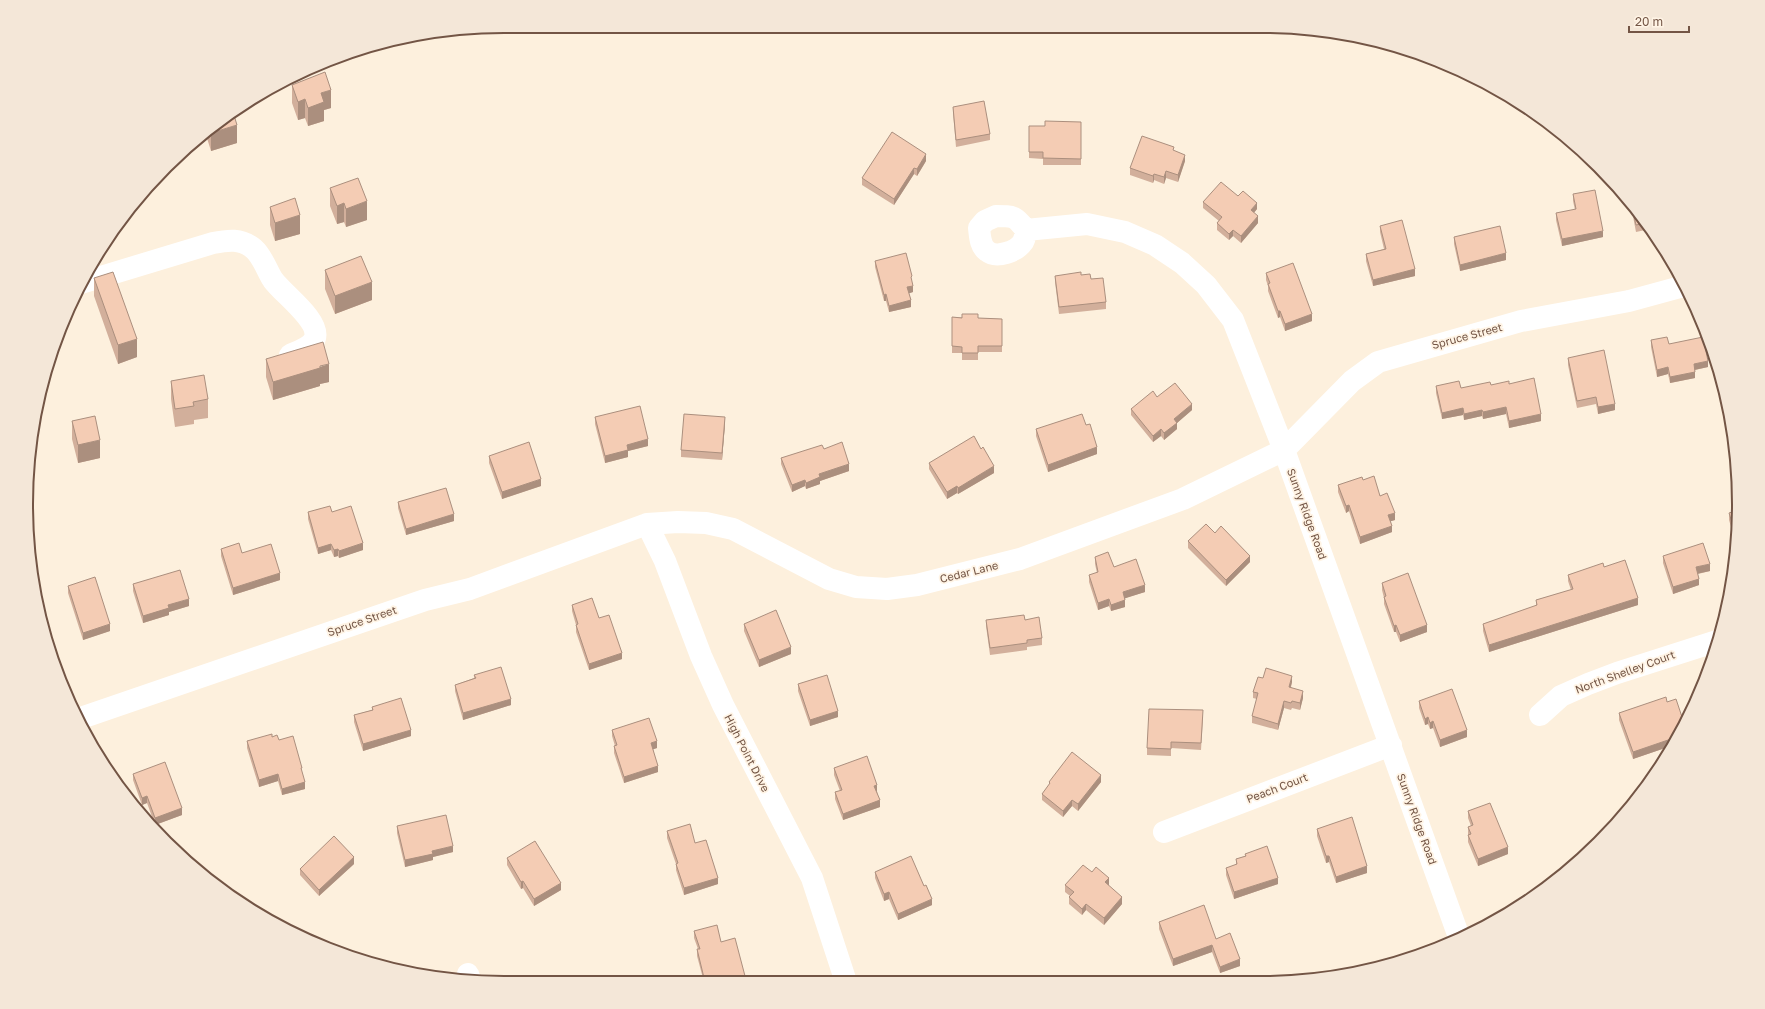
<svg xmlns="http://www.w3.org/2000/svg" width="1765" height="1009" font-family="'Golos Text',sans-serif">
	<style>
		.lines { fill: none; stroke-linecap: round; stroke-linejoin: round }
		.minor { stroke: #fff; stroke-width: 22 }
		.wall { fill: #d2af9b }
		.shaded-wall { fill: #ab8f7e }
		.building { fill: #f4ccb4; stroke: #ab8f7e }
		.labels { text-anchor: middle; stroke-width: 3.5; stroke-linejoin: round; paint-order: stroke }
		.street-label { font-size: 11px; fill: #735545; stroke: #fff4e5 }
		.rim { fill: none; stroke: #735545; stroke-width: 2 }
	</style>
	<rect width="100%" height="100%" fill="#fdf0dd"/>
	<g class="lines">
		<!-- minor -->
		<path class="minor" d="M996 216C1014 216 1015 216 1026 230 1026 234 1025 238 1023 242 1017 251 997 259 987 251 980 246 980 236 979 228L985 221Z
			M1026 230 1087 224 1125 232 1155 245 1182 263 1206 285 1233 320 1284 450 1459 937
			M81 283 213 243C228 240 241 238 254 249 263 257 267 271 273 280 283 294 320 320 315 338 312 347 297 352 290 355
			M647 524 665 561 701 656 723 705 812 878 846 982
			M1540 715 1561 696 1588 684 1617 673 1717 641
			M78 719 425 600 470 589 647 524 678 522 706 523 733 529 829 579 856 587 887 589 917 585 1020 559 1183 499 1284 450 1352 381 1378 362 1521 321 1629 301 1684 286
			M1164 832 1391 745
			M468 974 471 982"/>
	</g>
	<!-- wall -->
	<path class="wall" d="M292 85 331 108 324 110V121L308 126 305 118 298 120 292 103Z
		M953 107 990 134V140L956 147 953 113Z
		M1081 122V165H1043V159L1029 158V126H1045Z
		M213 125 237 143 211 151 206 135V131Z
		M1174 151 1185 161 1178 182 1166 178 1164 184 1154 180 1153 183 1130 175V168Z
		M926 161 917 176 914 174 894 205 862 185V178Z
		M330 188 367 220 346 227 344 222 337 224 330 206Z
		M1573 194 1603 237 1562 246 1556 220V213L1575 210 1573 201Z
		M1238 196 1257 209 1254 213 1258 223 1241 243 1233 236 1229 240 1217 230V223L1219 221 1203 208V202Z
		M1631 206 1650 229 1636 232Z
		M270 207 300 234 275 241 270 225Z
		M1380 226 1415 276 1373 286 1366 261V254L1384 249 1380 232Z
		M1454 237 1506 260 1460 271 1454 244Z
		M875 261 912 283 913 292 909 293 911 307 889 312 886 301H884L875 267Z
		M325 270 372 300 335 314 325 289Z
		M1266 273 1312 321 1285 331 1280 317 1278 318 1268 291V286L1266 280Z
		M1081 275 1091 279 1106 302V309L1059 314 1055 282V276Z
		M94 278 137 357 118 364 94 296Z
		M952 317 1002 319V352H978V360H962V353H952Z
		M1651 340 1669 344 1708 367 1695 370V378L1670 383 1668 374 1657 377 1651 347Z
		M1568 358 1615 410 1598 414 1596 404 1577 408 1568 365Z
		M266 359 329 382 320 384V386L273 400 266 377Z
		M171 381 208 399V418L194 420V424L175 427 171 399Z
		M1509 384 1541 421 1509 428 1506 414 1483 419 1482 416 1464 420 1463 415 1442 419 1436 393V386L1461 388Z
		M1157 397 1192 410 1177 423V429L1164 440 1161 436 1153 442 1131 415V409Z
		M595 417 648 446 628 451V457L605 463 595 424Z
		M72 421 100 458 78 463 72 439Z
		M725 424 722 460 681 457V450Z
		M1086 425 1097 454 1048 472 1036 436V429Z
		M824 449 849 471 820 481V484L806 489 805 486 792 492 781 464V458Z
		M489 456 541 486 502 499 489 463Z
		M929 463 994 473 958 494 957 493 947 499 929 469Z
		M1363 480 1380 496 1395 520 1391 521 1392 532 1360 544 1349 511 1346 513 1338 492V485Z
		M398 502 454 521 406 535 398 508Z
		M1738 510 1735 540 1729 520V513Z
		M308 512H332L363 550 339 558 338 556 334 557 331 550 318 554 308 519Z
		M1215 533 1250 562 1226 586 1188 548V541Z
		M221 549 242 553 280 580 233 595 221 556Z
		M1663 556 1710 571 1698 574 1699 585 1673 594 1663 563Z
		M1095 557 1114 567 1145 592 1125 598V607L1111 611 1109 606 1098 610 1089 582V575L1097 573 1095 564Z
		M1604 567 1638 605 1489 652 1483 631V624L1536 606V600L1571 590 1568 581V575Z
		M1382 583 1427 632 1400 642 1396 632H1394L1384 604V598L1382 590Z
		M133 584 189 606 169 612V615L143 623 133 591Z
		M68 586 110 631 83 640 68 593Z
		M572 605 622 659 589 670 576 632V625L572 611Z
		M986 620H1025L1042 638V645L1027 647V650L990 655 986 626Z
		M744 624 791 654 759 667 744 631Z
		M474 675 511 705 463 720 455 691V685L474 678Z
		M1263 678 1292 682 1291 687 1303 698 1300 710 1292 708 1291 710 1284 708 1278 730 1252 723V716L1257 699 1253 698V692Z
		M798 684 838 717 810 726 798 691Z
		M1419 701 1467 737 1440 747 1433 728 1430 729 1428 724 1425 725 1419 708Z
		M1667 702 1684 723 1671 747V746L1633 759 1619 720V713Z
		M372 707 411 736 363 751 354 722V715L372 710Z
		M1203 717 1201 750 1171 748V756L1147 755V748Z
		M612 730 657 748 653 749 658 772 624 783 614 753V746H615L612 736Z
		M272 737 279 740 302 774 305 789 282 795 278 781 259 787 247 748V741Z
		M834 768 877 791 880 807 843 820 835 799V792L840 791 834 775Z
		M133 774 182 815 155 825 147 803 142 805 133 780Z
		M1049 782H1101L1078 811 1072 806 1063 817 1042 800V794L1049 785Z
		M1468 811 1508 854 1478 866 1468 842V827L1471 826 1468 818Z
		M397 826 453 852 433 857V860L405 867 397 833Z
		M1317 829 1367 873 1336 883 1329 862 1326 863 1317 836Z
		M667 831 718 884 684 895 676 870V864L667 838Z
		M1245 854 1278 884 1234 899 1226 875V868L1236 865V859L1245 856Z
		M507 858 561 890 534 906 523 888 521 889 507 865Z
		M354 864 319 896 300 875V869Z
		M875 872 932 905 898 920 889 899 884 901 875 878Z
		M1092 872 1109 885H1108L1122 904 1104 925 1086 910 1082 915 1069 904V897L1070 896 1065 892V885Z
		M1159 922 1216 939 1240 966 1220 973 1212 952 1173 966 1159 929Z
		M694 931 721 942 745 982H704L697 956V949H698L694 938Z"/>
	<!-- shaded-wall -->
	<path class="shaded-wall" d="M331 90V108L324 110V121L308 126V108L321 93Z
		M305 99V118L298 120V102Z
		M237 125V143L211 151V133Z
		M926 154V161L917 176V169Z
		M1185 155V161L1178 182V175Z
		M914 168V174L894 205V199Z
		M1166 171V178L1164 184V177Z
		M1154 174V180L1153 183V176Z
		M367 201V220L346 227V209Z
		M344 203V222L337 224V206Z
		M1257 203V209L1251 216V210Z
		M300 215V234L275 241V223Z
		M1258 216V223L1241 243V236Z
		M1233 230V236L1229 240V234Z
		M1603 231V237L1562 246V239Z
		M1506 253V260L1460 271V265Z
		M1415 269V276L1373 286V280Z
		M372 282V300L335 314V296Z
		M913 286V292L907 294V287Z
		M886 294V301H884V295Z
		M911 300V307L889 312V306Z
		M1278 311H1280V317L1278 318Z
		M1312 314V321L1285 331V324Z
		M137 339V357L118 364V345Z
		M1708 361V367L1694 370V364Z
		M329 364V382L320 384V386L273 400V382Z
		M1668 367V374L1657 377V370Z
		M1695 372V378L1670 383V377Z
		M1192 404V410L1177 423V429L1164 440V433L1174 419Z
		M1615 404V410L1598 414V407Z
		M1506 407V414L1483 419V412Z
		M1463 408V415L1442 419V413Z
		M1482 410V416L1464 420V414Z
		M1541 414V421L1509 428V421Z
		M725 417V424L722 460V453Z
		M1161 429V436L1153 442V436Z
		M648 439V446L628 451V457L605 463V456L627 445Z
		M100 440V458L78 463V445Z
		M1097 447V454L1048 472V465Z
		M849 464V471L820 481V484L806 489V483L819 474Z
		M994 466V473L958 494V488Z
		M541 479V486L502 499V492Z
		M805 480V486L792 492V485Z
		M957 486V493L947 499V492Z
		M1349 505V511L1346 513V506Z
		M1395 513V520L1388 522V515Z
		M454 514V521L406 535V529Z
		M1392 526V532L1360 544V537Z
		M363 543V550L339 558V551Z
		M331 544V550L318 554V548Z
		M338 549V556L334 557V550Z
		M1250 556V562L1226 586V580Z
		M1710 564V571L1696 574V567Z
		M280 573V580L233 595V588Z
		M1699 579V585L1673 594V587Z
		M1145 585V592L1123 599V592Z
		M1638 598V605L1489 652V645Z
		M189 599V606L169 612V615L143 623V616L168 605Z
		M1109 599V606L1098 610V603Z
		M1125 600V607L1111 611V605Z
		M110 624V631L83 640V633Z
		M1396 625V632H1394V626Z
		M1427 625V632L1400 642V635Z
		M791 647V654L759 667V660Z
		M622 653V659L589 670V664Z
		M1292 676V682L1289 693V687Z
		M1303 691V698L1300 710V703Z
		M511 699V705L463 720V713Z
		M1284 701V708L1278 730V724Z
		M838 711V717L810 726V720Z
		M1428 717V724L1425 725V719Z
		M1433 721V728L1430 729V723Z
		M411 730V736L363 751V744Z
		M1467 730V737L1440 747V740Z
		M1671 739V746L1633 759V752Z
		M657 741V748L651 750V743Z
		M658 766V772L624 783V777Z
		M278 774V781L259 787V780Z
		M1101 775V782L1078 811V804Z
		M305 782V789L282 795V789Z
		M877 785V791L874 792V786Z
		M147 796V803L142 805V798Z
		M880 800V807L843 820V814Z
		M1072 800V806L1063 817V811Z
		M182 808V815L155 825V818Z
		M453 846V852L433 857V860L405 867V860L432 851Z
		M1508 847V854L1478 866V859Z
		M1326 856H1329V862L1326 863Z
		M354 857V864L319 896V890Z
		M1367 866V873L1336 883V877Z
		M718 878V884L684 895V888Z
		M1109 878V885L1105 889V882Z
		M1278 878V884L1234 899V892Z
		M523 881V888L521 889V882Z
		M561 883V890L534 906V899Z
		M889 892V899L884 901V894Z
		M1122 897V904L1104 925V918Z
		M932 899V905L898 920V914Z
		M1086 904V910L1082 915V909Z
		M1212 945V952L1173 966V959Z
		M1240 959V966L1220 973V967Z
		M745 976V982H724Z"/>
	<!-- building -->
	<path class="building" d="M325 72 331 90 321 93 324 102 308 108 305 99 298 102 292 85Z
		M984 101 990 134 956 140 953 107Z
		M233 112 237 125 211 133 209 128 213 125Z
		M1045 121 1081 122V159L1043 158V152H1029V126H1045Z
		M892 132 926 154 917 169 914 168 894 199 862 178Z
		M1142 136 1174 147 1173 150 1185 155 1178 175 1166 171 1164 177 1154 174 1153 176 1130 168Z
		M358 178 367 201 346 209 344 203 337 206 330 188Z
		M1221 182 1238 196 1243 191 1257 203 1251 210 1258 216 1241 236 1233 230 1229 234 1217 223 1222 217 1203 202Z
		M1595 190 1603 231 1562 239 1556 213 1576 209 1573 194Z
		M295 198 300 215 275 223 270 207Z
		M1632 207 1646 223 1636 225Z
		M1402 220 1415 269 1373 280 1366 254 1386 249 1380 226Z
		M1500 226 1506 253 1460 265 1454 237Z
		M906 253 912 276 911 277 913 286 907 287 911 300 889 306 886 294 884 295 875 261Z
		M361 256 372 282 335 296 325 270Z
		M1293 263 1312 314 1285 324 1280 311H1278L1268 284 1270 283 1266 273Z
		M113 272 137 339 118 345 94 278Z
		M1081 272V275L1090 274 1091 279 1103 278 1106 302 1059 307 1055 276Z
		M962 314H978V318L1002 319V346H978V353H962V347L952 346V317L962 318Z
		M1667 337 1669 344 1703 337 1708 361 1694 364 1695 372 1670 377 1668 367 1657 370 1651 340Z
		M323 342 329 364 320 366V368L273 382 266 359Z
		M1604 350 1615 404 1598 407 1596 397 1577 401 1568 358Z
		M204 375 208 399 193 402 194 406 175 409 171 381Z
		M1534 378 1541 414 1509 421 1506 407 1483 412 1482 410 1464 414 1463 408 1442 413 1436 386 1459 381 1461 388 1490 382 1491 385 1509 381V384Z
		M1175 383 1192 404 1174 419 1177 423 1164 433 1161 429 1153 436 1131 409 1153 391 1157 397Z
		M640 406 648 439 627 445 628 450 605 456 595 417Z
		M684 414 725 417 722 453 681 450Z
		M1082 414 1086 425 1090 424 1097 447 1048 465 1036 429Z
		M95 416 100 440 78 445 72 421Z
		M974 436 981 449 983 447 994 466 958 488 957 486 947 492 929 463Z
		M529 442 541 479 502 492 489 456Z
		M842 442 849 464 819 474 820 477 806 483 805 480 792 485 781 458 822 445 824 449Z
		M1374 476 1380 496 1387 493 1395 513 1388 515 1392 526 1360 537 1349 505 1346 506 1338 485 1362 477 1363 480Z
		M446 488 454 514 406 529 398 502Z
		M330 506 332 512 351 506 363 543 339 551 338 549 334 550 331 544 318 548 308 512Z
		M1738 510 1736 535 1729 513Z
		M1206 524 1215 533 1221 526 1250 556 1226 580 1188 541Z
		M239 543 242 553 271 544 280 573 233 588 221 549Z
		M1703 543 1710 564 1696 567 1699 579 1673 587 1663 556Z
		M1108 552 1114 567 1136 559 1145 585 1123 592 1125 600 1111 605 1109 599 1098 603 1089 575 1098 572 1095 557Z
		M1625 560 1638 598 1489 645 1483 624 1537 605 1536 600 1573 589 1568 575 1603 563 1604 567Z
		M180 570 189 599 168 605 169 608 143 616 133 584Z
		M1408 573 1427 625 1400 635 1396 625 1394 626 1384 597 1386 596 1382 583Z
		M95 577 110 624 83 633 68 586Z
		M592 598 599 618 609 615 622 653 589 664 576 625 578 624 572 605Z
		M776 610 791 647 759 660 744 624Z
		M1024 615 1025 620 1039 617 1042 638 1027 640V643L990 648 986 620Z
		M501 667 511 699 463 713 455 685 476 678 474 675Z
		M1266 668 1292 676 1289 687 1303 691 1300 703 1292 701 1291 703 1284 701 1278 724 1252 716 1258 693 1253 692 1258 677 1263 678Z
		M827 675 838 711 810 720 798 684Z
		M1452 689 1467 730 1440 740 1433 721 1430 723 1428 717 1425 719 1419 701Z
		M1666 697 1667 702 1676 699 1684 723 1673 743H1672L1671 739 1633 752 1619 713Z
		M401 698 411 730 363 744 354 715 373 710 372 707Z
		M1149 709 1203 710 1201 743 1171 742V749L1147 748Z
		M649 718 657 741 651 743 658 766 624 777 614 746 617 745 612 730Z
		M272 734V737L277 735 279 740 293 736 302 768H301L305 782 282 789 278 774 259 780 247 741Z
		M1072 752 1101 775 1078 804 1072 800 1063 811 1042 794 1050 783 1049 782Z
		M867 756 877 785 874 786 880 800 843 814 835 792 842 790 834 768Z
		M165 762 182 808 155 818 147 796 142 798 133 774Z
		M1490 803 1508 847 1478 859 1468 835 1471 834 1468 827 1473 825 1468 811Z
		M446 815 453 846 432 851 433 854 405 860 397 826Z
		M1352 817 1367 866 1336 877 1329 856H1326L1317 829Z
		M690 824 695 843 706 840 718 878 684 888 676 864 678 863 667 831Z
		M334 836 354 857 319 890 300 869Z
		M535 841 561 883 534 899 523 881 521 882 507 858Z
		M1267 846 1278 878 1234 892 1226 868 1237 864 1236 859 1246 856 1245 854Z
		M911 856 924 886 926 885 932 899 898 914 889 892 884 894 875 872Z
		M1083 865 1092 872 1096 867 1109 878 1105 882 1122 897 1104 918 1086 904 1082 909 1069 897 1074 892 1065 885Z
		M1204 905 1216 939 1230 933 1240 959 1220 967 1212 945 1173 959 1159 922Z
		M717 925 721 942 735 938 745 976 724 982H705L697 949H700L694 931Z"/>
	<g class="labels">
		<!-- street labels -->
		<g class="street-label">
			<text transform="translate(1467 336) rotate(-15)" y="4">Spruce Street</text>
			<text transform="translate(1307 514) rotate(70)" y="4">Sunny Ridge Road</text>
			<text transform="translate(969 572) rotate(-14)" y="4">Cedar Lane</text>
			<text transform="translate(362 621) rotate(-19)" y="4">Spruce Street</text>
			<text transform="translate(1625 672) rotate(-20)" y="4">North Shelley Court</text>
			<text transform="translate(747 753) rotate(63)" y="4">High Point Drive</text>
			<text transform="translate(1277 788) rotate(-21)" y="4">Peach Court</text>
			<text transform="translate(1417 819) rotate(70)" y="4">Sunny Ridge Road</text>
		</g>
	</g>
	<!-- crop -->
	<path d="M0 0H1765V1009H0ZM504 33H1261A471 471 0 0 1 1732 504V505A471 471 0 0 1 1261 976H504A471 471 0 0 1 33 505V504A471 471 0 0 1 504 33Z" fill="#f4e7d8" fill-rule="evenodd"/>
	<path class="rim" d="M504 33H1261A471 471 0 0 1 1732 504V505A471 471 0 0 1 1261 976H504A471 471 0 0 1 33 505V504A471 471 0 0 1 504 33Z"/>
	<!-- scale -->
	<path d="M1629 26v6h60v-6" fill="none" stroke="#735545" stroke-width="2"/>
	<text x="1635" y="26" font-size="12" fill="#735545" stroke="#fff4e5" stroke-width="3" paint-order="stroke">20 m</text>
</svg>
